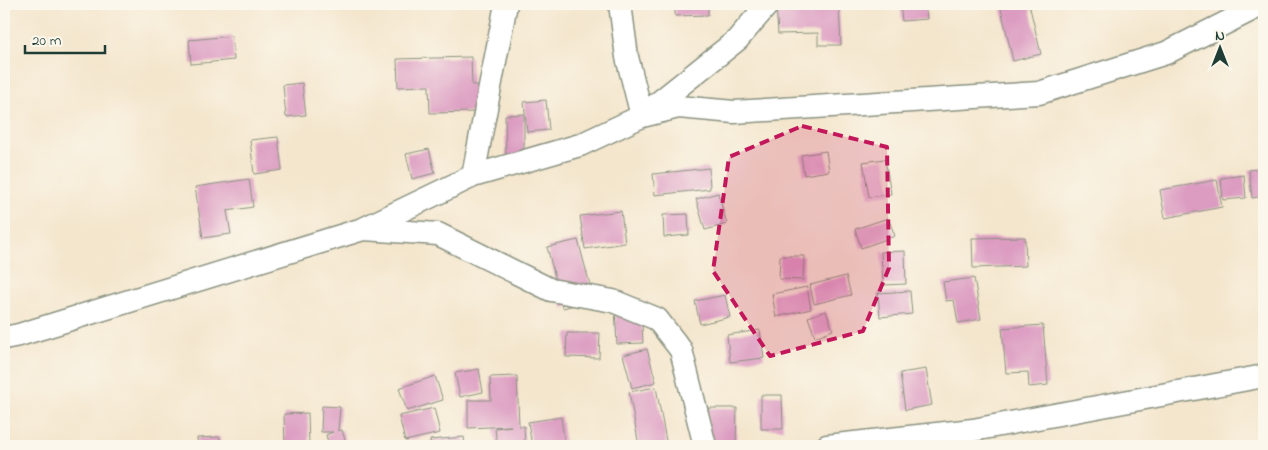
<svg xmlns="http://www.w3.org/2000/svg" width="1268" height="450" font-family="'Indie Flower',sans-serif">
	<style>
		.building { fill: #dc9bc1 }
		.lines { fill: none; stroke-linecap: round; stroke-linejoin: round }
		.street-casing { stroke: #8a9280; stroke-width: 25 }
		.street { stroke: #fff; stroke-width: 22 }
		.marked { fill: #c2185b; fill-opacity: 0.2; stroke: #c2185b; stroke-width: 4; stroke-dasharray: 10 6; stroke-linejoin: round }
	</style>
	<rect width="100%" height="100%" fill="#fbf7ec"/>
	<filter id="ink" filterUnits="userSpaceOnUse"><feTurbulence type="fractalNoise" baseFrequency=".02" numOctaves="2"/><feDisplacementMap in="SourceGraphic" scale="10" xChannelSelector="R" yChannelSelector="G"/><feConvolveMatrix kernelMatrix="1 2 1 2 8 2 1 2 1" color-interpolation-filters="sRGB"/></filter>
	<filter id="wash" filterUnits="userSpaceOnUse"><feTurbulence type="fractalNoise" baseFrequency=".0096" numOctaves="4" result="noise"/><feDisplacementMap in="SourceGraphic" scale="20" xChannelSelector="R" yChannelSelector="G"/><feGaussianBlur stdDeviation="1.12" result="paint"/><feColorMatrix in="noise" values="0 0 0 0 0 0 0 0 0 0 0 0 0 0 0 0 0 1.4 0 .05"/><feComposite in="paint" operator="in"/></filter>
	<g filter="url(#wash)">
		<rect width="100%" height="100%" fill="#f4e6cd"/>
		<g id="blocks">
			<!-- building -->
			<path class="building" d="M675 4H708V15L675 16Z
				M807 4H839L841 45H818V33L778 34 776 5Z
				M900 4H925L927 19 902 21Z
				M1000 4H1029L1041 54 1013 61Z
				M232 36 234 60 191 64 189 40Z
				M471 57 472 85H477L478 112 430 113 429 86 398 87 397 59Z
				M302 83 306 115 286 117 283 85Z
				M546 100 549 130 527 132 524 102Z
				M524 114V157L506 158 505 115Z
				M278 137 282 170 254 174 250 140Z
				M429 149 435 173 412 179 406 154Z
				M826 151 829 171 804 175 801 155Z
				M885 159 891 194 869 197 863 162Z
				M709 168 710 189 655 195 653 174Z
				M1264 168V196L1252 198 1249 170Z
				M1244 175 1246 198 1223 200 1221 178Z
				M249 179 253 207 227 211 231 234 203 238 195 187Z
				M1217 180 1222 207 1165 218 1160 190Z
				M718 193 727 224 705 230 696 199Z
				M621 211 625 243 585 249 580 216Z
				M688 214 689 235 664 237 663 215Z
				M888 218 895 236 861 248 855 229Z
				M1025 237 1026 266 973 268 972 238Z
				M578 240 594 300 563 308 547 247Z
				M905 251 906 284 883 285 881 252Z
				M780 256H804L803 280 779 279Z
				M846 276 851 295 814 304 810 285Z
				M974 278 981 319 958 323 954 300 946 301 943 282Z
				M807 287 811 309 776 317 772 294Z
				M910 291 912 314 880 317 878 293Z
				M725 295 730 317 700 324 695 301Z
				M641 308 643 343 617 344 615 309Z
				M826 311 833 330 815 337 808 317Z
				M1043 325 1048 385 1029 387 1028 372 1006 373 1002 328Z
				M760 330 764 358 730 362 727 335Z
				M567 333H600L599 358 566 357Z
				M647 349 656 382 632 388 623 355Z
				M479 369 483 392 460 397 455 373Z
				M926 369 932 405 905 410 900 373Z
				M435 376 443 400 407 411 399 388Z
				M517 376 519 426H524L525 446H497L495 428 511 426 468 428V400H491L490 377Z
				M656 387 667 446H639L629 392Z
				M761 395H782L783 429H761Z
				M322 406 340 407 338 431 342 430 347 446H329L326 435 333 432H321Z
				M434 408 440 433 405 441 399 416Z
				M708 408H737L736 446H708Z
				M308 413 309 446H285L284 414Z
				M561 417 565 446H532L528 422Z
				M220 437V446H198L197 438Z
				M464 437 465 446H431L430 440Z"/>
		</g>
	</g>
	<g filter="url(#ink)">
		<use href="#blocks" fill-opacity="0" stroke="#8a9280" stroke-width="1"/>
		<g class="lines">
			<!-- street casing -->
			<g class="street-casing">
				<path id="street" d="M620 4 627 57 642 116
					M648 111 737 40 768 4
					M473 176 506 4
					M364 229 438 234 551 290 613 301 657 319 681 350 705 446
					M4 338 19 335 363 229 473 176 580 145 642 116 678 107 734 112 1039 93 1166 53 1263 4
					M827 446 973 430 1264 376"/>
			</g>
			<!-- street -->
			<use href="#street" class="street"/>
		</g>
	</g>
	<!-- marked area -->
	<path class="marked" d="M802 126 887 147 889 268 863 331 770 356 713 271 729 157Z"/>
	<!-- margin -->
	<rect width="1268" height="450" fill="none" stroke="#fbf7ec" stroke-width="20"/>
	<!-- north arrow -->
	<g transform="translate(1220 48)" stroke="#fbf7ec" stroke-width="4" paint-order="stroke">
	<path d="M0-4L9 19L0 12L-9 19Z" fill="#1f3d34"/>
	<text y="-8" font-size="14" font-weight="bold" text-anchor="middle" fill="#1f3d34">N</text>
	</g>
	<!-- scale -->
	<path d="M25 45v8h80v-8" fill="none" stroke="#1f3d34" stroke-width="2.5"/>
	<text x="32" y="45" font-size="15" fill="#1f3d34" stroke="#fbf7ec" stroke-width="4" paint-order="stroke">20 m</text>
</svg>
